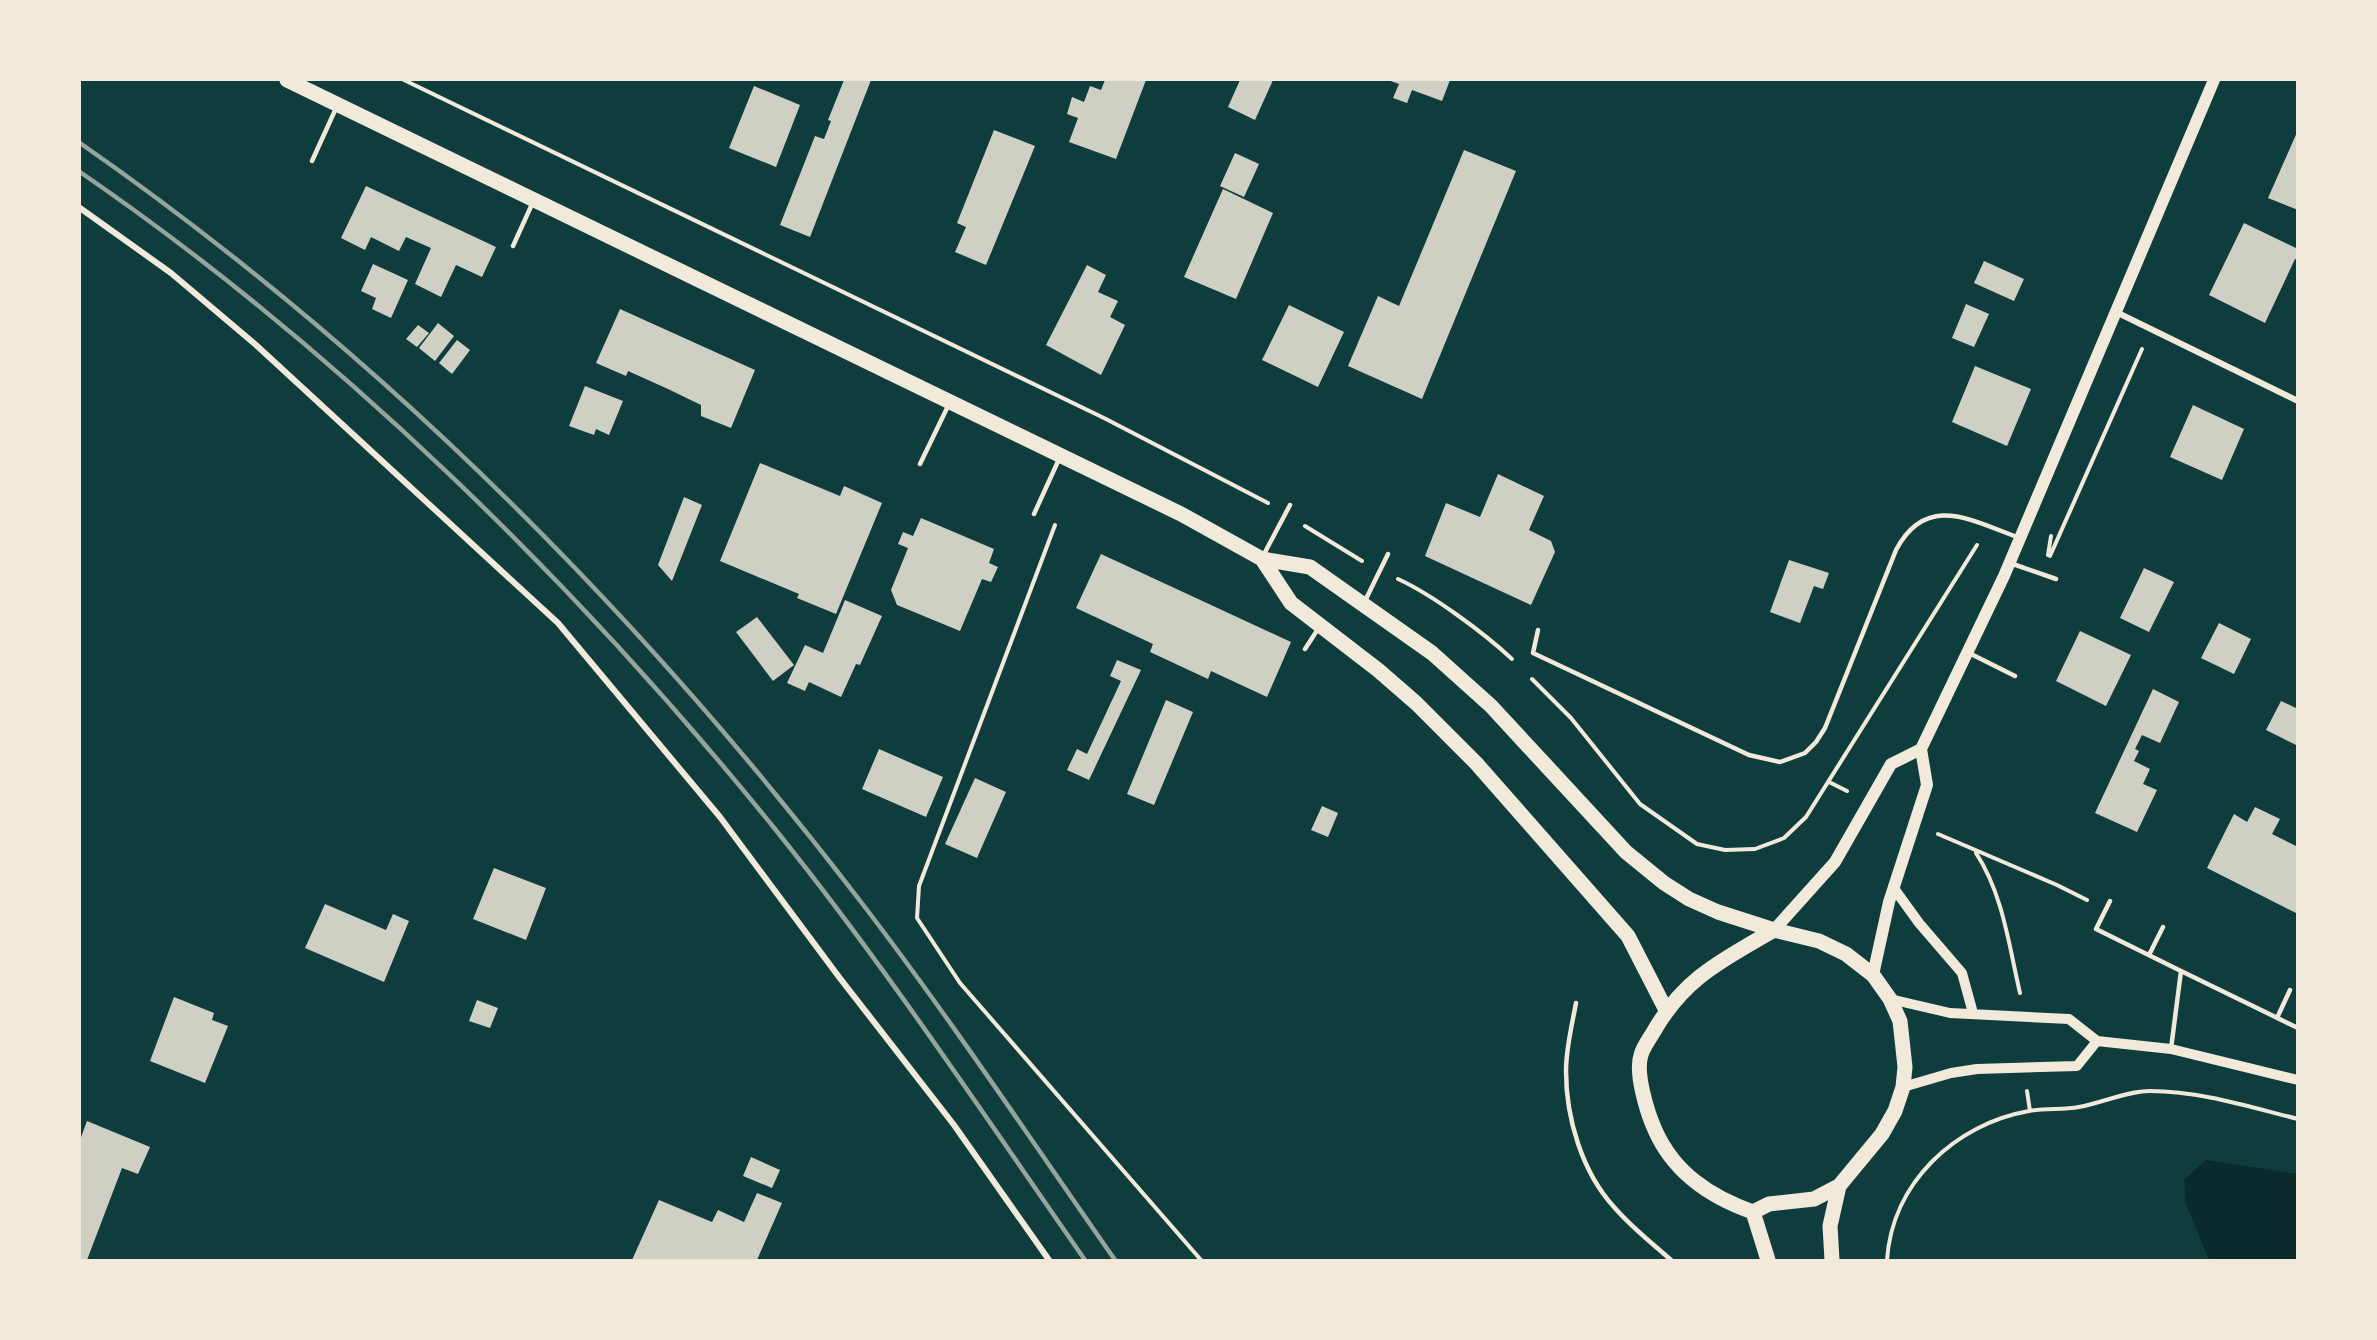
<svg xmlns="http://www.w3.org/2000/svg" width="2377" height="1340" font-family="'Space Grotesk',sans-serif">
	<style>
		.water { fill: #0a2a2b }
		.building { fill: #cfcfc3 }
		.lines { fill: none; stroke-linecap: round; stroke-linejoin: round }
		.path { stroke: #f1e9da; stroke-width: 4 }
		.service { stroke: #f1e9da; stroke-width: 4.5 }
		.minor { stroke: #f1e9da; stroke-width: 6 }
		.tertiary { stroke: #f1e9da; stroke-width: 10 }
		.secondary { stroke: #f1e9da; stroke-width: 12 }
		.primary { stroke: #f1e9da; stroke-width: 15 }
		.rail { stroke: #97a49c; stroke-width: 4.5 }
	</style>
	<rect width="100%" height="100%" fill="#0f3d3e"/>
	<!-- water -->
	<path class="water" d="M2206 1160 2297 1174V1260H2209L2186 1204 2184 1180Z"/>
	<!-- building -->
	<path class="building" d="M844 80H871L810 237 780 225 815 136 824 139 831 121 828 120Z
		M1105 80H1146L1116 159 1069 142 1078 118 1067 114 1072 97 1084 102 1090 86 1101 90Z
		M1240 80H1273L1255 120 1228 107Z
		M1388 80H1450L1442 101 1412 90 1407 103 1393 98 1399 84Z
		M754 86 800 105 776 167 729 148Z
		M994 130 1035 146 986 265 955 252 966 227 957 223Z
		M2298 130V210L2268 198Z
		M1464 150 1516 171 1422 399 1348 366 1378 296 1399 306Z
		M1235 153 1259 164 1244 197 1220 186Z
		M366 186 496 247 482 277 456 265 441 297 415 284 431 248 406 237 399 251 371 237 365 250 341 238Z
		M1223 189 1273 213 1236 299 1184 277Z
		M2244 223 2298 249V260L2295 259 2265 323 2209 295Z
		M1984 261 2024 279 2014 301 1974 283Z
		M373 264 408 280 391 318 372 309 376 298 361 291Z
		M1087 265 1106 275 1098 292 1118 301 1110 317 1125 325 1101 375 1046 345Z
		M1966 304 1989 314 1974 347 1952 338Z
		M1289 305 1344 332 1318 387 1262 360Z
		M620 309 755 370 731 428 701 416V405L668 389 628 371 626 376 596 363Z
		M438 323 454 336 435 361 419 348Z
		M418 325 429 333 417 347 406 339Z
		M457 340 470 350 452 374 439 363Z
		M1975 366 2031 389 2007 446 1952 422Z
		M585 386 623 401 609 435 596 429 594 435 569 426Z
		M2193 405 2244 429 2222 480 2170 457Z
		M760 463 840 496 844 486 882 503 836 614 797 598 799 594 720 561Z
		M1498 474 1544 496 1529 530 1551 541 1555 552 1531 605 1425 556 1446 503 1480 517Z
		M684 497 702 505 672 581 658 565Z
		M921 518 994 549 989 563 998 567 991 582 982 579 960 631 897 605 891 590 908 548 898 544 903 532 913 536Z
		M1101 554 1291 642 1267 697 1211 671 1208 679 1150 652 1153 644 1076 608Z
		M1789 560 1829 573 1823 589 1814 586 1800 623 1770 612Z
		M2144 568 2174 582 2149 632 2120 618Z
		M845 600 882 616 860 665 856 664 841 697 809 682 805 691 787 683 805 645 823 653Z
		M757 617 794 665 773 681 736 632Z
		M2219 623 2251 639 2234 674 2201 658Z
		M2080 631 2131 655 2106 706 2056 681Z
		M1117 660 1141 670 1089 780 1067 770 1077 749 1087 754 1121 681 1110 676Z
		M2153 689 2179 702 2160 743 2142 735 2135 749 2139 751 2134 761 2150 769 2143 784 2157 790 2137 832 2095 813Z
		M1166 700 1193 712 1154 805 1127 794Z
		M2281 701 2298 709V746L2266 730Z
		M879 749 943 777 926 817 862 789Z
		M975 778 1006 792 977 858 945 844Z
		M1322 806 1338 813 1328 837 1311 830Z
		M2255 807 2280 819 2272 834 2298 847V914L2207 868 2234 814 2247 822Z
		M494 868 546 888 526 940 473 919Z
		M325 904 386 930 393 914 409 921 384 982 305 948Z
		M174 997 214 1013 212 1020 228 1026 205 1083 150 1061Z
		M477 1000 498 1008 490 1028 469 1021Z
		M87 1121 150 1147 138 1174 122 1168 87 1260H80V1140Z
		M751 1157 780 1170 772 1188 743 1176Z
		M757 1193 782 1203 757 1260H632L659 1200 712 1222 718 1210 744 1222Z"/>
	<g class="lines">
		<!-- path -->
		<path class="path" d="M404 80 1104 418 1268 503
			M1055 525 919 886 917 918 960 983 1201 1260
			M1305 526 1362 561
			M2048 555 2051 536
			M2050 556 2142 349
			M1398 579C1433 595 1484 633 1512 659
			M1532 679 1571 718 1640 804 1697 844 1725 850 1755 849 1784 838 1806 817 1977 545
			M1829 782 1847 791
			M1938 834 2057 885 2087 900
			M1976 853C2003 894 2009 946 2020 993
			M2027 1091 2030 1111
			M1887 1260C1892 1183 1955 1124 2029 1111 2046 1108 2063 1110 2079 1107 2102 1103 2127 1091 2150 1091 2200 1091 2250 1107 2298 1119"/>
		<!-- service -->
		<path class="service" d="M312 161 337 106
			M513 246 533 202
			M920 464 949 404
			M1034 514 1060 457
			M1263 556 1290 505
			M2010 563 2056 579
			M1364 603 1388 554
			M1538 630 1533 653 1749 755 1780 762 1805 753 1816 742 1825 728 1896 550C1927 492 1972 521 2020 538
			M1305 649 1318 629
			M1969 653 2015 676
			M2110 901 2096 929 2181 971
			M2149 955 2163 927
			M1576 1003C1572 1025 1566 1048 1566 1071 1566 1118 1582 1172 1614 1207 1631 1227 1652 1243 1671 1260
			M2277 1018 2290 990
			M2171 1049 2181 971 2298 1028"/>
		<!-- minor -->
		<path class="minor" d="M80 208 171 273 256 345 558 623 720 817 839 977 954 1125 1049 1260
			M2116 312 2298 401"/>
		<!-- tertiary -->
		<path class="tertiary" d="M1893 887 1919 923 1962 973 1973 1013
			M1890 999 1950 1013 2069 1019 2097 1041 2171 1049 2298 1080
			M1903 1087 1951 1073 1977 1069 2077 1066 2097 1041"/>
		<!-- secondary -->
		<path class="secondary" d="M1774 930 1835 862 1891 764 1921 749
			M1873 975 1889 902 1927 785 1921 749 2004 576 2214 80"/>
		<!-- primary -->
		<path class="primary" d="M287 80 1181 514 1262 559 1310 567 1432 653 1491 706 1626 852 1664 883 1689 899 1718 912 1774 930 1819 941 1846 954 1873 975 1890 999 1900 1021 1905 1067 1903 1087 1895 1111 1882 1134 1839 1186 1814 1199 1769 1204 1753 1212C1710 1197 1674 1173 1655 1130 1647 1112 1635 1073 1641 1055 1643 1047 1650 1038 1654 1031 1685 977 1723 960 1774 930
			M1262 559 1291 603 1378 670 1416 703 1476 763 1628 936 1666 1010
			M1753 1212 1768 1260
			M1832 1260 1830 1226 1839 1186"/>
		<!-- rail -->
		<path class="rail" d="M80 143C380 352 639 612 861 902 950 1018 1031 1140 1115 1260
			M80 172C338 349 578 585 775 829 886 967 984 1115 1085 1260"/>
	</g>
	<!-- border -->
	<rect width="2377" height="1340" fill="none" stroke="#f1e9da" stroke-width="162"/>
</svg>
